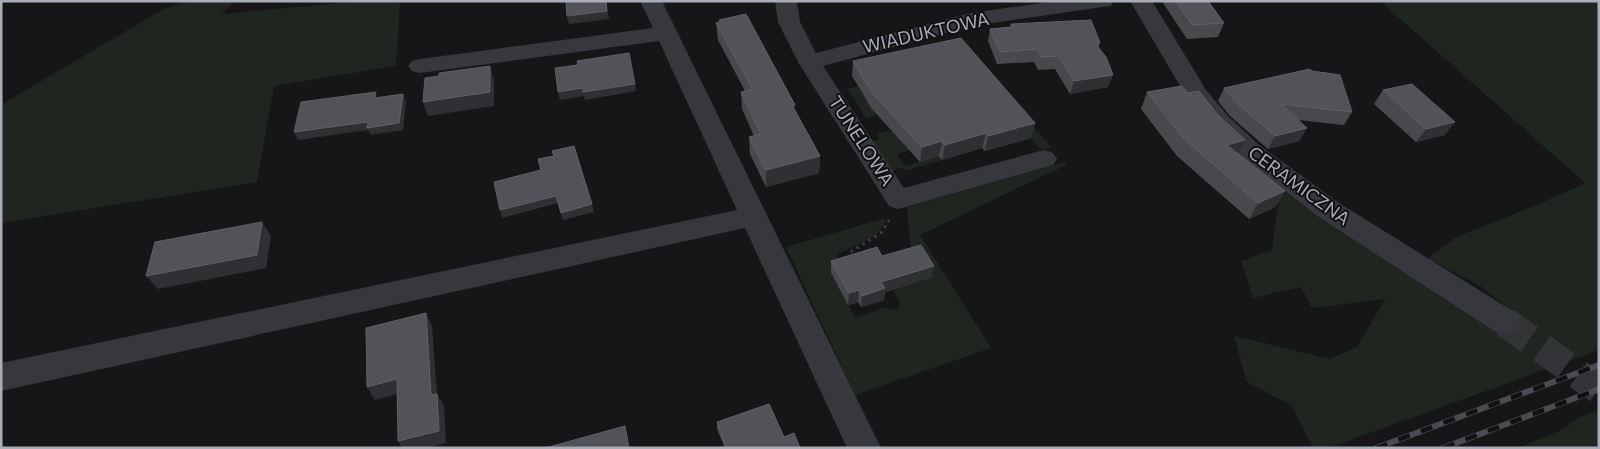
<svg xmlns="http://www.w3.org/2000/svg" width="1600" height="449" font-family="Commissioner,sans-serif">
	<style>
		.green { fill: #1e261f }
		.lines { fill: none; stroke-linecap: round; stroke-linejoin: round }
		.minor-tunnel { stroke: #333438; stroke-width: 30; stroke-dasharray: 30 15; stroke-linecap: butt }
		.path { stroke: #3d3f44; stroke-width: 3; stroke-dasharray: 2.5 4.5; stroke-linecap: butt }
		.minor { fill: #37383d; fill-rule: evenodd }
		.rail-casing { stroke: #4a4c52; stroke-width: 6 }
		.rail { stroke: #111113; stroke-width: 4.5; stroke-dasharray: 12; stroke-linecap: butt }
		.wall { fill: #47494d }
		.shaded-wall { fill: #2f3033 }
		.building { fill: #525359; stroke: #5f6168 }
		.labels { text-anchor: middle; stroke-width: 4; stroke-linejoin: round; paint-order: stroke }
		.street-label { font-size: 18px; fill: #a8adb8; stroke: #111113 }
	</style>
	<rect width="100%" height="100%" fill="#161618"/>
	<!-- green -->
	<path class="green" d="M190 1H236L221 14 364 1H400L396 66 274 86 257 182 1 223V105L165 8Z
		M1380 1H1599V350L1328 448H1313L1291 405 1247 382 1234 336 1330 359 1357 347 1385 299 1312 308 1301 287 1253 298 1241 261 1272 250 1280 189 1350 236 1499 330 1518 316 1480 286 1429 259 1431 255 1458 236 1539 204 1585 183Z
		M858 86 867 101 1008 97 1052 148 1041 150 1005 108 931 144 897 154 905 166 940 156 942 160 905 171 903 167 892 171 872 141 880 139 877 134 893 130 881 113 866 118 848 89Z
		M1064 162 1066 165 920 235 991 348 855 395 786 247 886 218C880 241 854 244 837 255L839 260 831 273 855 318 886 307 893 310 899 308 900 302 893 290 916 258 910 243 907 207Z
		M1599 410V448H1518L1559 431 1580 417Z"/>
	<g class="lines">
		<!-- minor-tunnel -->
		<path class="minor-tunnel" d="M1505 322 1599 389"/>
		<!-- path -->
		<path class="path" d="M849 258V253L881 233 889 220"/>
		<!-- minor -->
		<path class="minor" d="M640 1H662L881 448H847L745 228 1 391V363L737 210 659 41 420 73 412 71 408 66 412 61 420 59 653 28Z
			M775 1H797L800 22 816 53 971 13 1056 1H1113L1111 6 1103 7 972 26 823 66 904 188 1044 150 1053 153 1057 159 1053 165 898 209 889 206 798 62 778 22Z
			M1130 1H1152L1206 90 1229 117 1258 144 1339 203 1516 313 1520 322 1516 331 1505 334 1494 331 1319 217 1240 157 1211 129 1189 101Z"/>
		<!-- rail casing -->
		<g class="rail-casing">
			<path id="rail" d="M1376 448 1599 365
				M1443 448 1599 389"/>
		</g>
		<!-- rail -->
		<use href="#rail" class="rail"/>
	</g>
	<!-- wall -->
	<path class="wall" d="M1164 1H1208L1224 23 1218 37 1187 39 1163 3Z
		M719 20 795 105V112L820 156 819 173 766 187 750 154 749 137 754 136 742 109 741 92 745 91 718 40 716 23 719 22Z
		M1011 24 1100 43 1098 48 1108 87 1070 94 1055 69 1038 70 1034 62 997 64 988 41 990 29 1010 27Z
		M853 61 1035 123 1031 138 985 151 982 148 942 160 939 156 920 162 872 109 852 76Z
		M1224 88 1352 112 1344 125 1298 120 1307 128 1299 141 1268 149 1230 116 1218 101Z
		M1383 90 1445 135 1416 142 1374 104Z
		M1147 92 1238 154 1285 191 1275 207 1249 219 1177 156 1141 109Z
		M882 256 932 277 885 292 884 300 861 307 858 302 848 305 831 273V261Z
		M717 422 784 437 800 448H725L717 429Z"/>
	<!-- shaded-wall -->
	<path class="shaded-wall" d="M606 1 609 19 569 24 567 16Z
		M490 66 494 79V106L428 116 423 102Z
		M1113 75 1108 87 1070 94 1074 81Z
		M635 84 636 91 585 100 584 96 560 100 558 92 583 88Z
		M403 94 406 102 403 130 371 135 368 130 298 140 294 132 368 122Z
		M792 105H795V121Z
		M1455 122 1445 135 1416 142 1426 129Z
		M1035 123 1031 138 985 151 988 136Z
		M1307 128 1299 141 1268 149 1275 136Z
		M986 133 982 148 942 160 945 145Z
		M1245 140 1237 157 1227 145Z
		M942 141 939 156 920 162 922 147Z
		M820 156 819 173 766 187V170Z
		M1285 191 1275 207 1249 219 1258 203Z
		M556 196 558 203 502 218 500 210Z
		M592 204 594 212 563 220 561 213Z
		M262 222 271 236 266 268 158 289 146 276Z
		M934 266 932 277 885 292 884 300 861 307 862 296 881 282Z
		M859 290 858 302 848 305 849 293Z
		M426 313 432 326 437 394 444 406 446 443 428 448H402L398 441Z
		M397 379 405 392 375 400 367 387Z"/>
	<!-- building -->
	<path class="building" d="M566 1H606L607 11 567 16Z
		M1176 1H1208L1224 23 1192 25Z
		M746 14 795 105H792L820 156 766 170 749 137 761 134 741 92 753 89 716 23 720 22 719 20Z
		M1091 20 1100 43H1095L1106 57 1113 75 1074 81 1059 56 1041 57 1037 49 1000 52 990 29 1012 27 1011 24Z
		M961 38 1035 123 988 136 986 133 945 145 942 141 922 147 873 94 853 61Z
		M629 53 635 84 583 92V88L558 92 555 68 578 65 577 61Z
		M490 66V92L423 102 425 78 439 76V73Z
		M1310 69 1312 71 1340 75 1352 112 1281 104 1307 128 1275 136 1237 103 1224 88Z
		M1412 84 1455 122 1426 129 1383 90Z
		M1182 86 1188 93 1199 91 1217 114 1245 140 1227 145 1285 191 1258 203 1184 139 1147 92Z
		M376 92 375 98 403 94 399 123 367 128 368 122 294 132 301 102Z
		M574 146 592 204 561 213 556 196 500 210 494 182 541 170 538 159 554 156 552 151Z
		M262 222 257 255 146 276 155 242Z
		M921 245 934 266 881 282 885 288 862 296 859 290 849 293 831 261 877 247 882 256Z
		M426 313 431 395 437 394 439 431 398 441 397 379 367 387 366 328Z
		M769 404 784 437 794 433 800 448H726L717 422Z
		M625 426 629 448H545Z"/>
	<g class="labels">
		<!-- street labels -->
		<g class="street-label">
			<text transform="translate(926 33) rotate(-13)" y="6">WIADUKTOWA</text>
			<text transform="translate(861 141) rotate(57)" y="6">TUNELOWA</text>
			<text transform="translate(1299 186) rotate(36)" y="6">CERAMICZNA</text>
		</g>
	</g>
	<!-- border -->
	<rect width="1600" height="449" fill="none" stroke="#a8adb8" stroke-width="5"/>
</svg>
